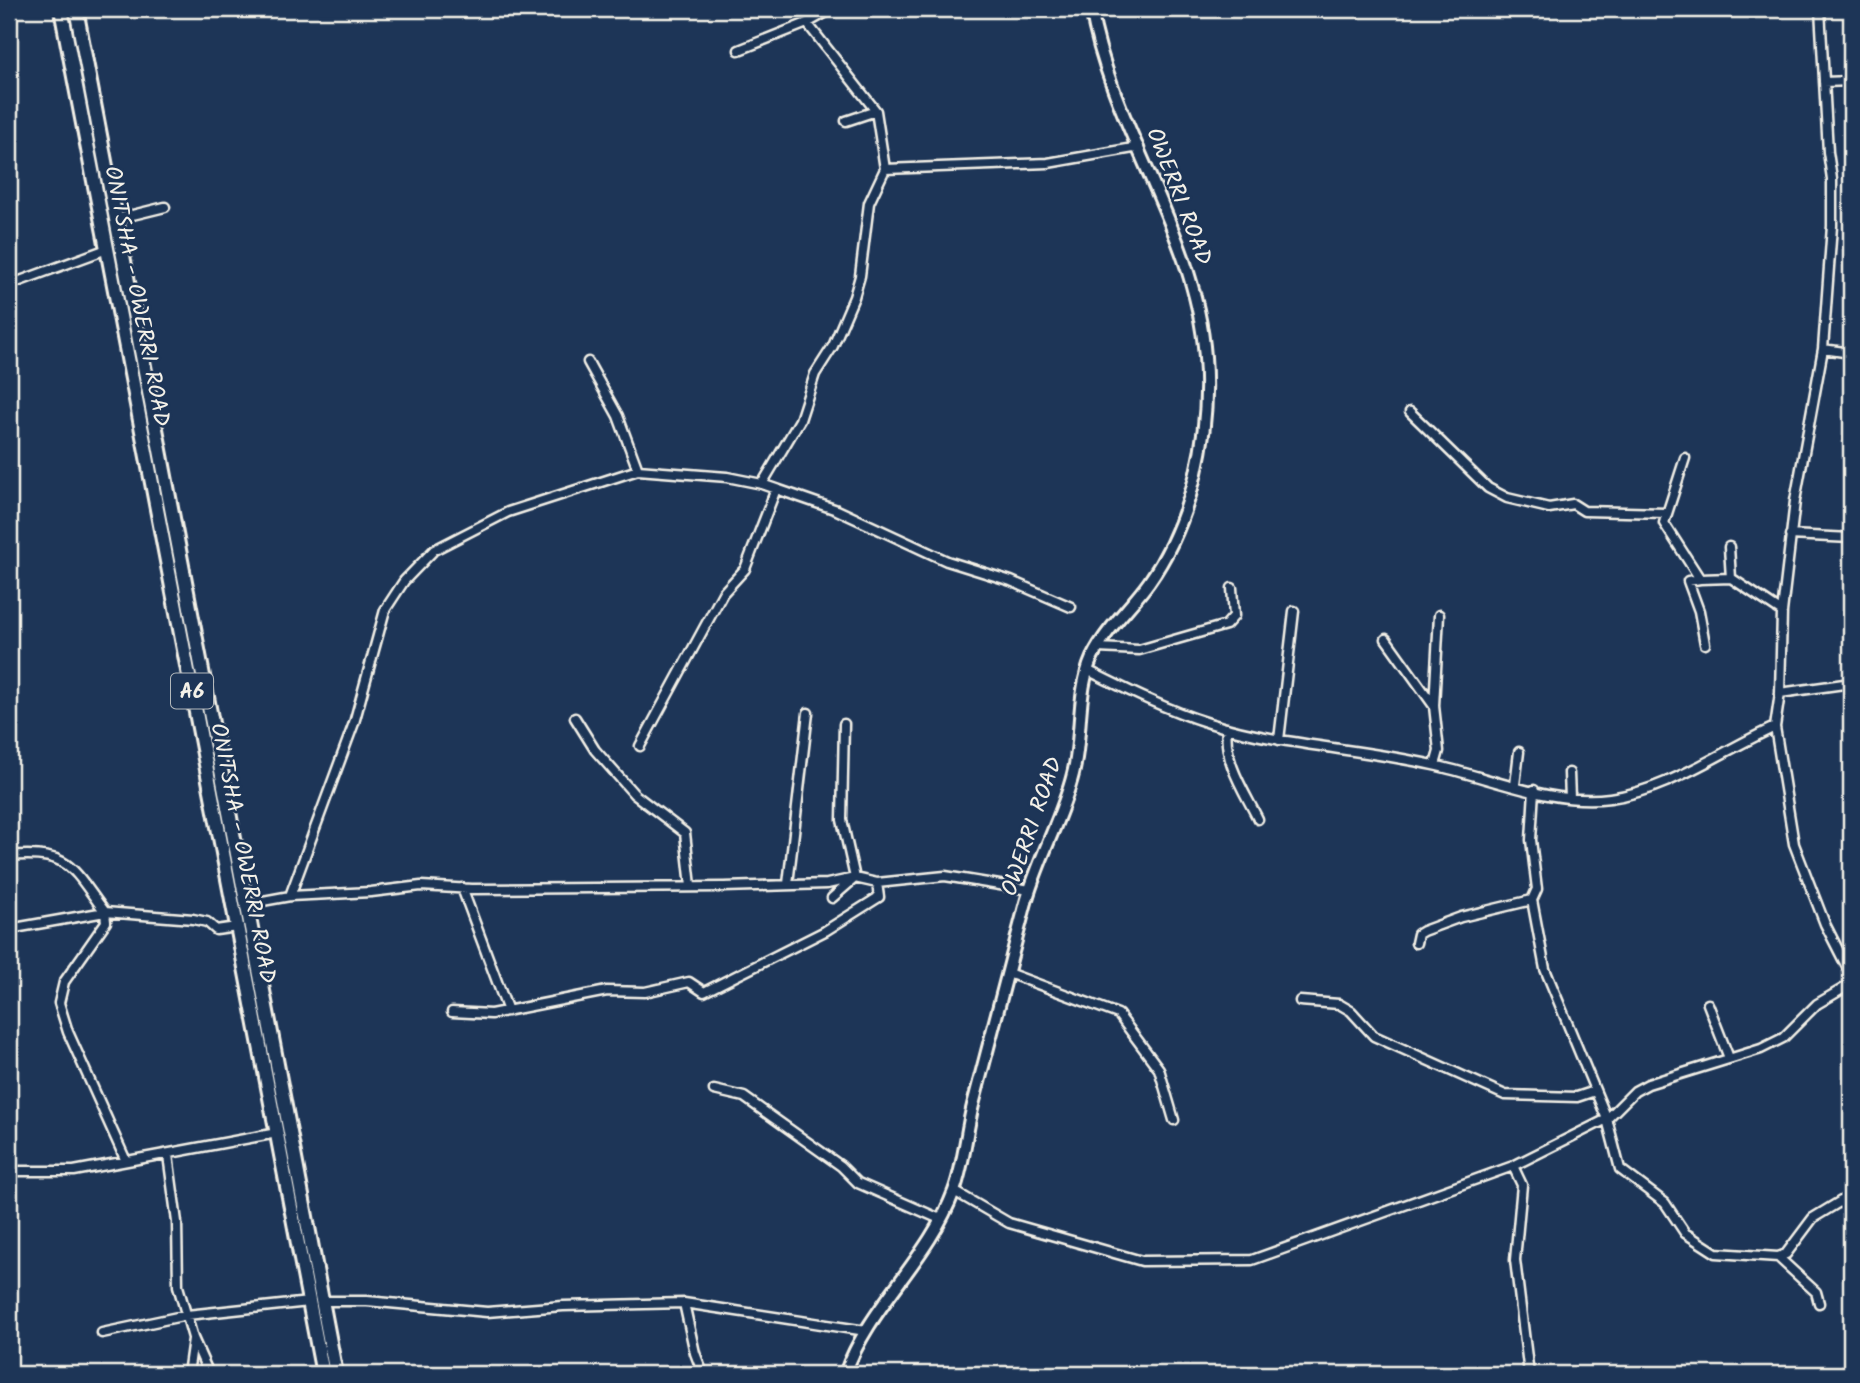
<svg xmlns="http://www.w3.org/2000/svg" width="1860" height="1383" font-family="Kalam,sans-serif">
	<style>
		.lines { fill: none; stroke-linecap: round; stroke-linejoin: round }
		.minor-casing { stroke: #f4f1e8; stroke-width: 13 }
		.secondary-casing { stroke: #f4f1e8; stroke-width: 16 }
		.trunk-casing { stroke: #f4f1e8; stroke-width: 18 }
		.minor { stroke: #1d3557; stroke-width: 8 }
		.secondary { stroke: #1d3557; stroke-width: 10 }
		.trunk { stroke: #1d3557; stroke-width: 12 }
		.labels { text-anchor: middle; stroke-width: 5; stroke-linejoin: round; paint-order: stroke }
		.shield { fill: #1d3557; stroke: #b4b9bc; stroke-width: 2 }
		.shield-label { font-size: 21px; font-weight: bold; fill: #f4f1e8 }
		.street-label { font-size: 23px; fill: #f4f1e8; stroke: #1d3557 }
	</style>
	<rect width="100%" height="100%" fill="#1d3557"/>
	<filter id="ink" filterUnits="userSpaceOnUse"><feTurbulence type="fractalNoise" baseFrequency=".0143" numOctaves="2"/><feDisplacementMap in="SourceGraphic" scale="14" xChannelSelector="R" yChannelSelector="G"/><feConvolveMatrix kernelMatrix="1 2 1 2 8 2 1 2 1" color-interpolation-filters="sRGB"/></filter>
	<g filter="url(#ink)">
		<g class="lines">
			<!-- minor casing -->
			<g class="minor-casing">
				<path id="minor" d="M1820 9 1828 152 1832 179V226L1823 349 1795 501 1782 612 1780 693 1775 727 1794 844 1825 924 1851 975
					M739 50 807 23 832 9
					M1824 82 1851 81
					M846 121 876 111
					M885 169 1048 163 1139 147
					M116 219 165 207
					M9 285 107 249
					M1823 349 1851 353
					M588 362 618 416 638 470
					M1410 412 1488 488 1507 498 1549 508 1573 504 1584 511 1666 513
					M1685 458 1664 523 1700 579 1731 578
					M762 484 800 420 815 374 833 346 854 297 860 276 869 203 885 169 876 111 807 23
					M1790 535 1851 538
					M1729 547 1731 578 1782 612
					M1700 579 1688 581 1699 611 1705 644
					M1386 639 1434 706
					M1098 648 1139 650 1226 625 1234 616 1232 588
					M1087 670C1127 690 1167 710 1209 723 1282 746 1359 748 1433 765 1490 777 1552 806 1610 798 1670 790 1721 751 1775 727
					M1780 693 1851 683
					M575 718 595 750 634 794 685 833 691 886
					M1227 728C1223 761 1244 791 1258 819
					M1279 740 1294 611
					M640 746 723 593 745 569 776 489
					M1435 765 1439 751 1434 706 1439 615
					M1569 773 1570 798
					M1515 785 1519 752
					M9 856C70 850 72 868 105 912L106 922 64 982 59 1003 68 1032 126 1161
					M788 884 808 713
					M462 888 508 1011
					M290 896 354 723 385 610 404 581 434 550 508 512 638 470 727 477 762 484 837 510 947 561 1011 581 1071 607
					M832 898 855 878 842 820 844 724
					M1532 900 1545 969 1607 1119 1620 1169 1665 1203 1685 1233 1716 1253 1778 1257 1786 1254 1813 1218 1851 1195
					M246 904 290 896 371 892 421 886 472 889 724 887 827 884 855 878 877 883 945 876 1030 890
					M9 929 105 912 193 919 207 922 216 930 237 927
					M1416 943 1418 934 1423 931 1461 917 1532 900 1537 889 1531 840 1534 790
					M1008 973 1118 1014 1159 1069 1174 1120
					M1300 1001 1339 1004 1351 1011 1374 1036 1505 1095 1577 1097 1595 1091
					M1708 1004 1729 1058
					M452 1012 491 1014 607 991 645 992 689 982 704 992 825 931 879 897 877 883
					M714 1090 744 1097 841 1166 858 1183 940 1219
					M168 1155 177 1222 178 1286 193 1338 209 1374
					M1513 1166 1522 1185 1515 1260 1529 1374
					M9 1171H74L277 1133
					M954 1191 1009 1223 1142 1261 1252 1260 1513 1166 1607 1119 1635 1091 1648 1084 1761 1049 1783 1038 1817 1004 1851 984
					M1778 1257 1816 1292 1819 1303
					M322 1301H367L487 1312 563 1306 684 1303 866 1331
					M684 1303 695 1353 703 1374
					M102 1333 187 1315 309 1302
					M188 1374 193 1339"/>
			</g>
			<!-- secondary casing -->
			<g class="secondary-casing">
				<path id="secondary" d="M845 1374C869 1306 929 1259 954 1191 964 1164 966 1133 973 1105 990 1038 1008 972 1025 906 1037 860 1062 819 1073 774 1082 739 1077 700 1089 665 1100 634 1130 609 1149 582 1193 520 1211 431 1205 357 1196 232 1112 130 1091 9"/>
			</g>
			<!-- trunk casing -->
			<g class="trunk-casing">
				<path id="trunk" d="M61 9 323 1374
					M76 9 336 1374"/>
			</g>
			<!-- minor -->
			<use href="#minor" class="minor"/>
			<!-- secondary -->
			<use href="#secondary" class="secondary"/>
			<!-- trunk -->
			<use href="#trunk" class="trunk"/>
		</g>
	</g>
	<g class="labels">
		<!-- shield labels -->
		<rect class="shield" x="171" y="673.5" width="42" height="35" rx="5"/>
		<g class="shield-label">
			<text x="192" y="698">A6</text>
		</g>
		<!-- street labels -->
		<g class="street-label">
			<text transform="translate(1180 196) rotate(69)" y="8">OWERRI ROAD</text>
			<text transform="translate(138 296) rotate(79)" y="8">ONITSHA - OWERRI ROAD</text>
			<text transform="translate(1031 826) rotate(-71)" y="8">OWERRI ROAD</text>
			<text transform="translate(244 853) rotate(79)" y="8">ONITSHA - OWERRI ROAD</text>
		</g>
	</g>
	<!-- margin -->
	<rect width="1860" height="1383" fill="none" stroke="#1d3557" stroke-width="35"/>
	<rect x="18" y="18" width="1825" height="1348" fill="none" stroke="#f4f1e8" stroke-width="2.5" filter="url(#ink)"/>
</svg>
